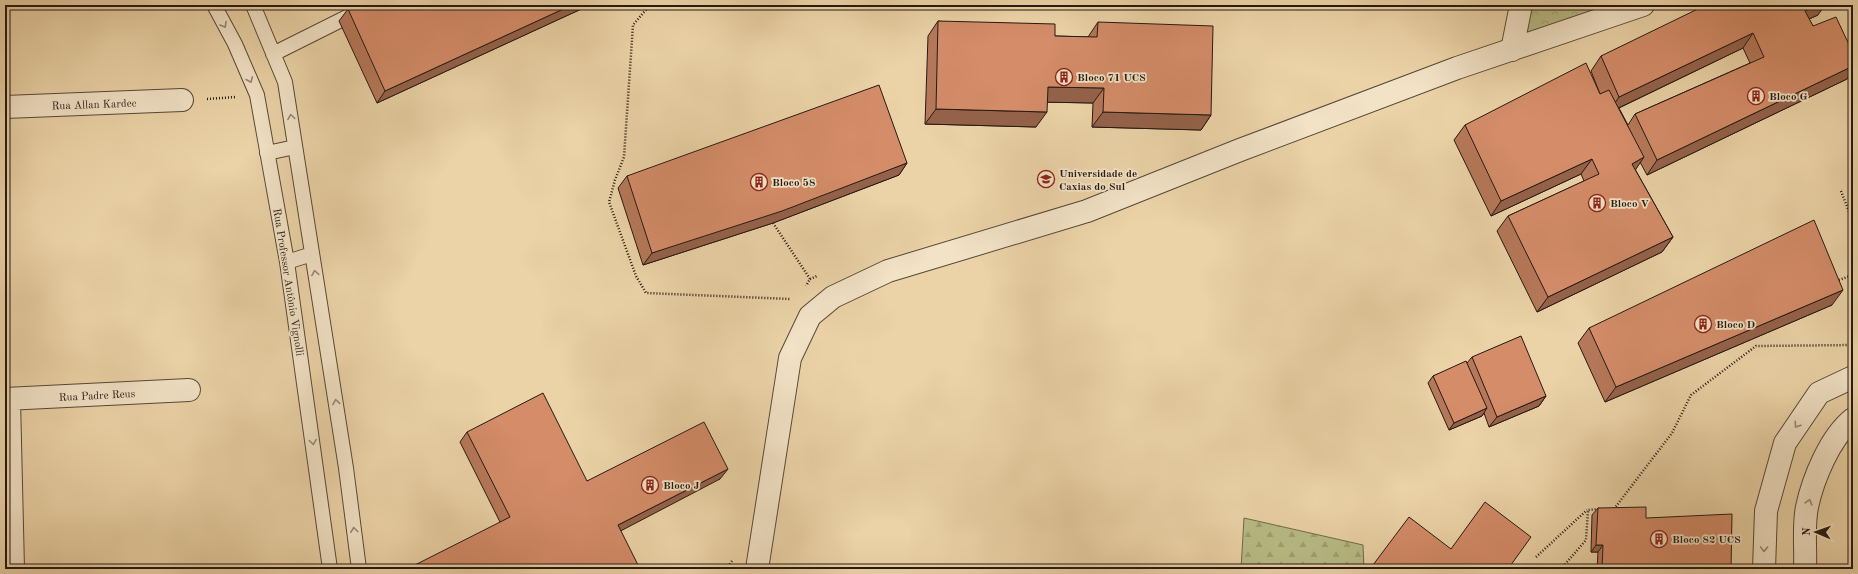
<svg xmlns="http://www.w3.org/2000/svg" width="1858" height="574" font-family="'Old Standard TT',serif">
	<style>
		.forest { fill: url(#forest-firs); stroke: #706a4c }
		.park { fill: url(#park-crowns); stroke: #706a4c }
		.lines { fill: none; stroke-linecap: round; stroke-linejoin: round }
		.service-casing { stroke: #574837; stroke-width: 16 }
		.minor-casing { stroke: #574837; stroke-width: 24 }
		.path { stroke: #261912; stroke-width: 2.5; stroke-dasharray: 1 2; stroke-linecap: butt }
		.service { stroke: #f2e2c6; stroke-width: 14 }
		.minor { stroke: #f2e2c6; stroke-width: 22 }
		.wall { fill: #b6785a; stroke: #261912; fill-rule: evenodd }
		.shaded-wall { fill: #94624a; stroke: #261912 }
		.building { fill: #d48c69; stroke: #261912 }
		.oneway { stroke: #968875 }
		.labels { text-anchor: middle; stroke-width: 3.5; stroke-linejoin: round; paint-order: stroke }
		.poi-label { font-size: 11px; font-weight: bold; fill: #261912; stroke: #f2e2c6; text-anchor: start }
		.street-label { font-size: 11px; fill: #261912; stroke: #f2e2c6 }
	</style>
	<defs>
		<pattern id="forest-firs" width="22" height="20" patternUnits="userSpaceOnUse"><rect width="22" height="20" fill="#b9bc86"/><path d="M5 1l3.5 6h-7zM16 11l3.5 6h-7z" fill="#9fa173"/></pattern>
		<pattern id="park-crowns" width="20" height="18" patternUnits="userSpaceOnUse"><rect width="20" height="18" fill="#b9bc86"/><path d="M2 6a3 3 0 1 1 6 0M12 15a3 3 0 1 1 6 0" fill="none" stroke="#9fa173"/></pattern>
	</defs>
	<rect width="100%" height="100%" fill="#ebd3a7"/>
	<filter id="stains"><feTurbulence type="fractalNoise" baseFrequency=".005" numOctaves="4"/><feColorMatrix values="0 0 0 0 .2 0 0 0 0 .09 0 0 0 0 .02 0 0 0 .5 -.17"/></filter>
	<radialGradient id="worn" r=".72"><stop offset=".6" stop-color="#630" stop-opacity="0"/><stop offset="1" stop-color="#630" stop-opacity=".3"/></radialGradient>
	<!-- forest -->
	<path class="forest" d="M1244 518 1363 545 1364 569H1241Z"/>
	<!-- park -->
	<path class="park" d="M1525 5H1610L1523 38Z"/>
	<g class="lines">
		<!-- service casing -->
		<g class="service-casing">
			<path id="service" d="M214 5 235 44 257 95 287 262 330 569
				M253 5 285 82 346 468 359 569
				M273 54 371 5
				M267 153 295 147
				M287 262 312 254"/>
		</g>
		<!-- minor casing -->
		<g class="minor-casing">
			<path id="minor" d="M1512 50 1521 5
				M5 107 182 100
				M5 399 189 390
				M9 399 13 569
				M757 569 790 358 810 316 833 297 888 271 1087 211 1240 150 1457 68 1643 5
				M1764 569 1766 511 1785 443 1819 393 1853 377
				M1805 569C1806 549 1803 526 1807 507 1813 479 1830 437 1853 419"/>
		</g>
		<!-- path -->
		<path class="path" d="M650 5 633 25 624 157 615 180 609 202 636 276 646 293 791 299
			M207 99 236 97
			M1841 191 1853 222
			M773 223 810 279 806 286
			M810 279 817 276
			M1836 281 1853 275
			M1614 509 1672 433 1691 395 1756 346 1853 345
			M1536 557 1587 510
			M726 569 732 561
			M1561 569 1586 540 1588 510 1599 509"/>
		<!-- service -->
		<use href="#service" class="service"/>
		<!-- minor -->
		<use href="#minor" class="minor"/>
	</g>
	<!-- wall -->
	<path class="wall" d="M590 5 377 103 339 21 348 9Z
		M1818 15 1809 19 1813 26 1853 53V70L1847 79 1647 175 1640 162 1635 169 1673 237 1662 252 1537 312 1497 231 1508 216 1584 181 1581 174 1491 216 1454 140 1465 125 1600 94 1591 71 1601 56ZM1743 48 1750 63 1635 114 1628 125 1619 108Z
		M938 21 1055 36 1088 37 1098 22 1211 115 1201 130 1092 127 1093 103 1047 102 1036 127 925 124 928 36Z
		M907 163 899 175 773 223 643 265 618 188 627 176Z
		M1832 305 1605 402 1578 343 1589 328Z
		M1472 357 1546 396 1539 406 1489 427 1484 413 1482 416 1449 430 1428 383 1433 376 1467 363Z
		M467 432 587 481 720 479 500 522 460 442Z
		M1598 508 1646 518 1731 569H1597L1598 552H1591L1592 515Z"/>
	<!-- shaded-wall -->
	<path class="shaded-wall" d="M572 5H590L377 103 385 91Z
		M1817 5H1825L1818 15 1794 26 1805 11Z
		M1753 33 1743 48 1608 113 1619 97Z
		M1853 66V70L1847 79 1647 175 1657 160Z
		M1048 87 1104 88 1093 103 1037 102Z
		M936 109 1047 112 1036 127 925 124Z
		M1103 112 1211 115 1201 130 1092 127Z
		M1644 157 1634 172 1632 164Z
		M1592 159 1581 174 1491 216 1501 201Z
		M907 163 899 175 773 223 643 265 652 253Z
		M1673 237 1662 252 1537 312 1548 297Z
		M1843 290 1832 305 1605 402 1616 387Z
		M1546 396 1539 406 1489 427 1497 417Z
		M1487 408 1482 416 1449 430 1454 423Z
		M728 469 720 479 611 536 618 525Z
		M1596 545H1603L1598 552H1591Z"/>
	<!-- building -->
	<path class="building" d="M356 5H572L385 91 348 9Z
		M1706 5H1817L1805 11 1813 26 1836 17 1853 53V66L1657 160 1635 114 1764 57 1753 33 1619 97 1601 56Z
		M938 21 1055 24V36L1097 37 1098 22 1213 26 1211 115 1103 112 1104 88 1048 87 1047 112 936 109Z
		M1586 63 1600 94 1609 90 1644 157 1632 164 1673 237 1548 297 1508 216 1599 174 1592 159 1501 201 1465 125Z
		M879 85 907 163 782 211 652 253 627 176Z
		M1814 220 1843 290 1616 387 1589 328Z
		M1521 336 1546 396 1497 417 1472 357Z
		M1466 361 1487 408 1454 423 1433 376Z
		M543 393 587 481 704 422 728 469 618 525 640 569H407L510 517 467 432Z
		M1485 502 1531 537 1508 569H1370L1409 517 1451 549Z
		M1646 507V518L1732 514 1731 569H1602L1603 545H1596L1598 508Z"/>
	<!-- one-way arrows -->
	<defs><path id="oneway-chevron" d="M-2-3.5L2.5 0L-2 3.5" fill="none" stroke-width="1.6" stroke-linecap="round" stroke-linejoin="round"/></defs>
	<g class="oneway">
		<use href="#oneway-chevron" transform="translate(224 25) rotate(61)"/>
		<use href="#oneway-chevron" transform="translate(250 80) rotate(67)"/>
		<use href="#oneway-chevron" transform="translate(291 117) rotate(-99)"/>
		<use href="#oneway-chevron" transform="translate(315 273) rotate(-99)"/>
		<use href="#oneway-chevron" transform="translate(336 402) rotate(-99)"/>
		<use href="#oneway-chevron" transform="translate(1797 425) rotate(124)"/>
		<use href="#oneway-chevron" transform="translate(313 442) rotate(82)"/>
		<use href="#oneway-chevron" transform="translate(1809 502) rotate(-74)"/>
		<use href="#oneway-chevron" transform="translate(354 530) rotate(-97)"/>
		<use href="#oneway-chevron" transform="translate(1764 549) rotate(92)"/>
	</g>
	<!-- icons -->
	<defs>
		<g id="building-ring" transform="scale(0.9)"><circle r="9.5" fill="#f2e2c6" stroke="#8f2418" stroke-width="1.5"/><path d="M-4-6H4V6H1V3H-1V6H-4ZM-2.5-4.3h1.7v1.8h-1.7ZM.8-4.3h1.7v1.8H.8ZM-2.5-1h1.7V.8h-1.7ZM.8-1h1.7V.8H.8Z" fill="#8f2418"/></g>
		<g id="university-ring" transform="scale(0.9)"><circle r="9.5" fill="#f2e2c6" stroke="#8f2418" stroke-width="1.5"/><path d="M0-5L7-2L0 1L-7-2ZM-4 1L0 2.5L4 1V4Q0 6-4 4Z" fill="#8f2418"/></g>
	</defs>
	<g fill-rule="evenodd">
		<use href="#building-ring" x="1064" y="77"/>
		<use href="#building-ring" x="1756" y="96"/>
		<use href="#university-ring" x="1046" y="179"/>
		<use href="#building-ring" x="759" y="182"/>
		<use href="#building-ring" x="1597" y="203"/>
		<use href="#building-ring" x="1703" y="324"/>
		<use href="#building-ring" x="650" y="485"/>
		<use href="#building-ring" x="1659" y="539"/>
	</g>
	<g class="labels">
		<!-- poi labels -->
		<g class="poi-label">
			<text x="1077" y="81">Bloco 71 UCS</text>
			<text x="1769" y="100">Bloco G</text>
			<text x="1059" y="177">Universidade de<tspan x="1059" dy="13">Caxias do Sul</tspan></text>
			<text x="772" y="186">Bloco 58</text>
			<text x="1610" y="207">Bloco V</text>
			<text x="1716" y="328">Bloco D</text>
			<text x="663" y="489">Bloco J</text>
			<text x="1672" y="543">Bloco 82 UCS</text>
		</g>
		<!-- street labels -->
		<g class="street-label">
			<text transform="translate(94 104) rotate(-2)" y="4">Rua Allan Kardec</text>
			<text transform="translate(289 282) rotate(81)" y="4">Rua Professor Antônio Vignolli</text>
			<text transform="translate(97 395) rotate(-3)" y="4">Rua Padre Reus</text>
		</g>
	</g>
	<!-- margin -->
	<rect width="1858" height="574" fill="none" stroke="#ebd3a7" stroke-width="20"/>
	<rect x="6" y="6" width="1846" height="562" fill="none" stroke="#261912" stroke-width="2"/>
	<rect x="10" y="10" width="1838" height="554" fill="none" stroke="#261912"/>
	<!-- north arrow -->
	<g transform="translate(1816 532) rotate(272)" stroke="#f2e2c6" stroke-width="3" paint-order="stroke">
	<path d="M0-3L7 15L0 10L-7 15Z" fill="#261912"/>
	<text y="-6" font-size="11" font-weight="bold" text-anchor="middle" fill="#261912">N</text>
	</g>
	<rect width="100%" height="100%" filter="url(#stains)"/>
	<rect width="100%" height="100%" fill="url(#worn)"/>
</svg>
